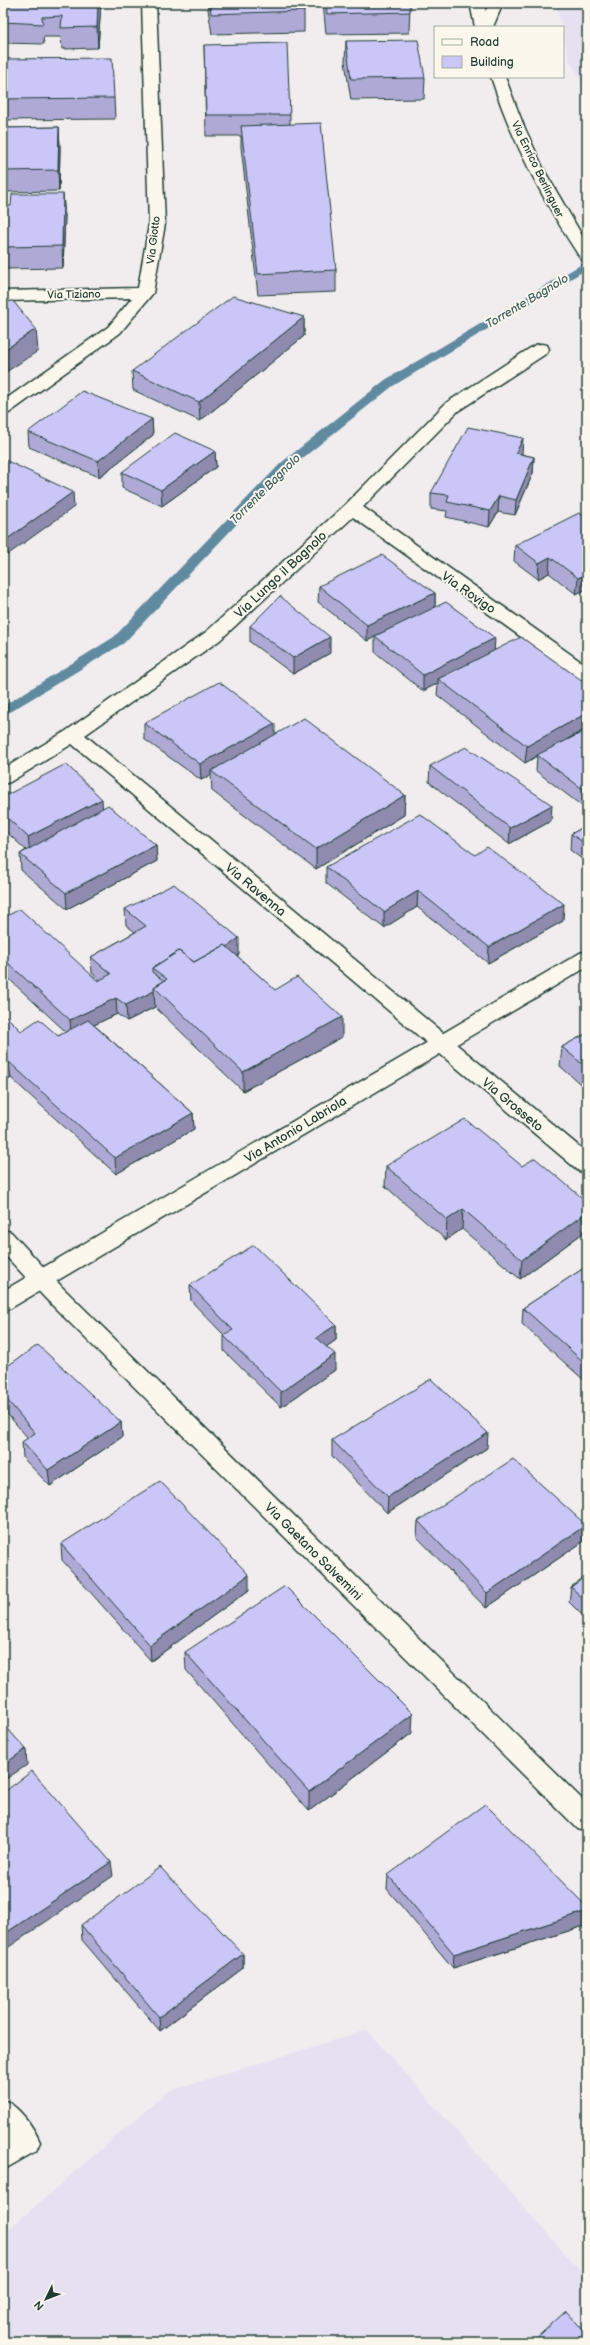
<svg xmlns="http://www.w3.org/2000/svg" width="590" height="2345" font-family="'Balsamiq Sans',sans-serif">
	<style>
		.built { fill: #e6e1f1 }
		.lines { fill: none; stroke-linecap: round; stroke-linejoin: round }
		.stream { fill: #608aa0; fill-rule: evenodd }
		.minor-casing { stroke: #1f3d34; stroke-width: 3 }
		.tertiary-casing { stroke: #1f3d34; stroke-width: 3 }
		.secondary-casing { stroke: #1f3d34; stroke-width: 3 }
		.minor { fill: #fbf7ec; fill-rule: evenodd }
		.tertiary { fill: #fbf7ec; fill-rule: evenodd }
		.secondary { fill: #fbf7ec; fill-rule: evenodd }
		.wall { fill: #afaad5; stroke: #1f3d34 }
		.shaded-wall { fill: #8e8bae; stroke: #1f3d34 }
		.building { fill: #cbc6f8; stroke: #1f3d34 }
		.labels { text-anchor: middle; stroke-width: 4; stroke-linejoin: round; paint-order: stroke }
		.far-street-label { font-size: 11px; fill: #1f3d34; stroke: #fbf7ec }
		.far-water-label { font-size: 12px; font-style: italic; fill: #3a5d61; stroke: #fbf7ec }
		.street-label { font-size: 13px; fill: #1f3d34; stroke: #fbf7ec }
	</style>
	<rect width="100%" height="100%" fill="#f1edee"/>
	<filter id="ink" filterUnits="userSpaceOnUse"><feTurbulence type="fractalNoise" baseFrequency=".025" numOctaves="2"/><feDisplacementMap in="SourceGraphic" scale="8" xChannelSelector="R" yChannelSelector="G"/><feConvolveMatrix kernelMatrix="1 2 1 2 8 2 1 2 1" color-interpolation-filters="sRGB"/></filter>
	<g filter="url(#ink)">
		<!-- built -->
		<path class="built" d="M556 3H587V90L569 60Z
			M367 2030 587 2278V2342H3V2234L168 2091Z"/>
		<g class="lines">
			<!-- stream -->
			<path class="stream" d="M587 261V269L393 386 289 469 124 643 3 716V706L114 637 281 463 385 380Z"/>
			<!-- minor casing -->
			<g class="minor-casing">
				<path id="minor" d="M142 3H156L165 224 153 293 120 333 9 413 3 414V401L108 327 132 298 3 301V291L138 288 149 224Z
					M489 3H503L493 27H479Z
					M541 344 547 345 549 349 547 353 458 411 363 507 587 666V681L580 679 353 517 220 640 85 735 587 1153V1173L579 1171 72 744 10 782 3 784V769L66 731 206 632 346 504 446 403 535 345Z
					M3 1230 11 1232 62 1287 587 1804V1832L578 1829 46 1299 3 1253Z
					M3 2100C19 2106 33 2126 40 2142L36 2151 3 2170V2141L6 2139 3 2135Z"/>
			</g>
			<!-- tertiary casing -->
			<g class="tertiary-casing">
				<path id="tertiary" d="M587 951V967L11 1308 3 1311V1291L580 953Z"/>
			</g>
			<!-- secondary casing -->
			<g class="secondary-casing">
				<path id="secondary" d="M470 3H484L489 27H475Z
					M491 77H505L523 124 544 170 587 244V261L581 259 579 256C542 199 512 141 491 77Z"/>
			</g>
			<!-- minor -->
			<use href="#minor" class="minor"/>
			<!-- tertiary -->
			<use href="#tertiary" class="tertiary"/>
			<!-- secondary -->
			<use href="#secondary" class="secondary"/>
		</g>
		<!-- wall -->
		<path class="wall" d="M3 3H101L98 48 62 49 61 37H43L44 44 3 43Z
			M207 3H303L304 11V32L212 34Z
			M323 3H410L409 33 326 34Z
			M346 41 425 78 424 99 351 100 345 62Z
			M204 45 290 115V124L336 270V292L258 295 241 147V136H206Z
			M3 59 114 98 115 119 3 120Z
			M59 127 60 148 59 191 3 192V128Z
			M3 206 65 215 63 268 3 269Z
			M304 317V336L200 421 133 390 132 371Z
			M152 419 153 435 99 477 29 447 28 432Z
			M215 451 216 467 162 506 122 488V472Z
			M521 454 534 457 533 473 515 515 498 512 489 527 446 517 447 511 431 509V493Z
			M587 518V589L576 594 549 573 538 579 514 561 515 545Z
			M319 586 435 593V607L495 650 587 684V728L558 744 587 730V804L582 806 536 771 537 756 525 763 437 695 438 683 423 691 375 652V637L367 641 318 602Z
			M250 626 330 653 293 674 250 642Z
			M144 723 275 734 405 795 404 815 316 869 212 791 211 775 201 780 144 739Z
			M430 766 551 821 509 844 429 782Z
			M3 797 103 808 156 845 157 861 67 909 21 870 20 854 26 850 3 829Z
			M587 825V863L570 850 571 834Z
			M326 867 563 921 488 963 417 907 384 928 326 883Z
			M125 909 239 955 237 956 275 990 342 1037 243 1091 155 1007 127 1021 117 1014 94 1025 193 1113 194 1129 116 1174 11 1078 3 1083V1013L21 1031 58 1036 66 1032 8 978 3 981V918L98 981 100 980 92 973 91 957 135 932 126 925Z
			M587 1033V1090L560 1066 562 1047Z
			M386 1166H522L587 1202V1230L520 1279 462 1229 446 1240 385 1186Z
			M587 1266V1383L522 1324 523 1308Z
			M190 1285 336 1325V1340L326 1347 335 1370 281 1407 224 1351V1335L191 1301Z
			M3 1369 121 1422 122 1437 50 1486 23 1458 22 1442 28 1438 3 1409Z
			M332 1440 487 1448 387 1513 332 1456Z
			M418 1521 586 1525 584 1541 486 1608 417 1537Z
			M61 1544 249 1590 151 1661 62 1560Z
			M587 1575V1620L569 1602 571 1587Z
			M185 1652 412 1733 309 1811 186 1670Z
			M388 1875 587 1907V1925L453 1968 387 1889Z
			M81 1925 243 1954V1968L160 2031 82 1940Z"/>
		<!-- shaded-wall -->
		<path class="shaded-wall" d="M98 3H101L98 48 97 27Z
			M59 127 60 148 59 191 58 170Z
			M63 194 65 215 63 268 62 246Z
			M304 317V336L200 421 199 402Z
			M36 329 38 351 3 374V351Z
			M152 419 153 435 99 477 98 461Z
			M523 438 522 454 515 469 516 453Z
			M215 451 216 467 162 506 161 490Z
			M534 457 533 473 515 515 516 500Z
			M73 492 74 507 3 558V542Z
			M499 496 498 512 489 527 490 511Z
			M550 557 549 573 538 579 539 563Z
			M587 574V589L576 594 578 578Z
			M435 593V609L375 636V637L367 641V625Z
			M330 637V653L293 674V658Z
			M495 638 494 654 438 679V683L423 691V675Z
			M587 713V728L538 756 537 755V756L525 763 527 746Z
			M275 724V740L211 771V775L201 780 200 764Z
			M587 788V804L582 806 584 790Z
			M405 795 404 815 316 869V849Z
			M102 799 103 815 30 853 28 837Z
			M552 805 551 821 509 844 510 828Z
			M156 845 157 861 67 909 66 893Z
			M418 891 417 907 384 928V912Z
			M564 904 563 921 488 963 489 947Z
			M239 938V955L225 965 194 966Z
			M7 962 8 978 3 981V964Z
			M154 991 155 1007 127 1021 126 1005Z
			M116 998 117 1014 71 1036 70 1020Z
			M342 1017V1037L243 1091V1072Z
			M9 1062 11 1078 3 1083V1066Z
			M193 1113 194 1129 116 1174 115 1158Z
			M463 1209 462 1229 446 1240 447 1220Z
			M587 1212V1230L520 1279 522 1260Z
			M336 1325V1340L316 1354V1338Z
			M335 1354V1370L281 1407V1392Z
			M121 1422 122 1437 50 1486 48 1470Z
			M488 1433 487 1448 387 1513 388 1497Z
			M586 1525 584 1541 486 1608 487 1593Z
			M249 1575V1590L151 1661 150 1645Z
			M413 1714 412 1733 309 1811V1792Z
			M26 1749 27 1765 3 1781V1765Z
			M111 1862 113 1876 3 1951V1935Z
			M587 1911V1925L453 1968 454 1954Z
			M243 1954V1968L160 2031 159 2017Z"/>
		<!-- building -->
		<path class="building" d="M3 3H98L97 27 61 28 62 16 42 17 43 24 3 22Z
			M210 3H303L304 11 211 14Z
			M326 3H410V12L327 14Z
			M418 40 425 78 351 79 346 41Z
			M287 43 290 115H206L204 45Z
			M112 58 114 98 3 99V59Z
			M321 123 336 270 258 274 241 126Z
			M59 127 58 170 3 171V128Z
			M12 194H63L62 246 3 247V206H11Z
			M233 296 304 317 199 402 132 371Z
			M13 301 36 329 3 351V302Z
			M82 391 152 419 98 461 28 432Z
			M468 427 523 438 516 453 534 457 516 500 499 496 490 511 447 502 449 495 431 493Z
			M175 433 215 451 161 490 122 472Z
			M3 459 73 492 3 542Z
			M579 513 587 518V574L578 578 550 557 539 563 515 545Z
			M382 555 435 593 367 625 319 586Z
			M280 596 330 637 293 658 250 626Z
			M446 602 495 638 423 675 375 636Z
			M521 637 587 684V713L527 746 438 679Z
			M219 682 275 724 200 764 144 723Z
			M304 718 405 795 316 849 211 771Z
			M587 730V788L584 790 537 755Z
			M466 747 552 805 510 828 430 766Z
			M66 764 102 799 28 837 3 814V797Z
			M108 805 156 845 66 893 20 854Z
			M420 814 475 855 487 847 564 904 489 947 418 891 384 912 326 867Z
			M587 825V845L571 834Z
			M174 884 239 938 227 947 225 945 194 962 179 951 152 968V972L164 981 154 987V991L126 1005 116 998 70 1020 7 962 3 964V918L20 909 98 981 111 974 91 957 146 926 125 909Z
			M225 945 275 990 297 977 342 1017 243 1072 154 987 167 979 152 968 179 951 194 962Z
			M3 1013 21 1031 39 1019 58 1036 88 1020 193 1113 115 1158 9 1062 3 1066Z
			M587 1033V1068L562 1047Z
			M465 1119 522 1166 535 1158 587 1202V1212L522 1260 463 1209 447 1220 386 1166Z
			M254 1245 336 1325 316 1338 335 1354 281 1392 223 1335 233 1330 190 1285Z
			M587 1266V1365L523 1308Z
			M38 1345 121 1422 48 1470 22 1442 35 1433 3 1395V1369Z
			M431 1379 488 1433 388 1497 332 1440Z
			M513 1459 586 1525 487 1593 418 1521Z
			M160 1481 249 1575 150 1645 61 1544Z
			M587 1575V1602L571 1587Z
			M285 1586 413 1714 309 1792 185 1652Z
			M3 1724 26 1749 3 1765Z
			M32 1771 111 1862 3 1935V1793Z
			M485 1804 587 1907V1911L454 1954 388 1875Z
			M160 1867 243 1954 159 2017 81 1925Z
			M566 2311 587 2334V2342H532Z"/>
	</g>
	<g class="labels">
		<!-- far-street labels -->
		<g class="far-street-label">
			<text transform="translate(538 169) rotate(64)" y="4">Via Enrico Berlinguer</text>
			<text transform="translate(153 240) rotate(-83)" y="4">Via Giotto</text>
			<text transform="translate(74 294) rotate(-1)" y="4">Via Tiziano</text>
		</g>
		<!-- far-water labels -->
		<g class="far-water-label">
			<text transform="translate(527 301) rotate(-31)" y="4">Torrente Bagnolo</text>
			<text transform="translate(265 489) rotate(-45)" y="4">Torrente Bagnolo</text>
		</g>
		<!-- street labels -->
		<g class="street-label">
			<text transform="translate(280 574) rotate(-43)" y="5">Via Lungo il Bagnolo</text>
			<text transform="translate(469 592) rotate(35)" y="5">Via Rovigo</text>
			<text transform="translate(256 889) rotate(40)" y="5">Via Ravenna</text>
			<text transform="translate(513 1104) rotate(40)" y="5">Via Grosseto</text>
			<text transform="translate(295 1129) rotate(-31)" y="5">Via Antonio Labriola</text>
			<text transform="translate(314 1551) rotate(45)" y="5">Via Gaetano Salvemini</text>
		</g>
	</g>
	<!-- margin -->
	<rect width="590" height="2345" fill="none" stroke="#fbf7ec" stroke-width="16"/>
	<rect x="8" y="8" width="574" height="2329" fill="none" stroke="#1f3d34" stroke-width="1.5" filter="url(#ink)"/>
	<!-- legend -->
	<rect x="434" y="26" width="130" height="52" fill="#fbf7ec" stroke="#a3ada2"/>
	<rect x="442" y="39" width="20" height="6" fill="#fbf7ec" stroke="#a3ada2"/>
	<text x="470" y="46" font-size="12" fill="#1f3d34">Road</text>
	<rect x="442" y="56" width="20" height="12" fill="#cbc6f8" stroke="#a3ada2"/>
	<text x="470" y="66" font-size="12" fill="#1f3d34">Building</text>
	<!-- north arrow -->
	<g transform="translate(46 2299) rotate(227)" stroke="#fbf7ec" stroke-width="3" paint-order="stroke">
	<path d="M0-3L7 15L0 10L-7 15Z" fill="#1f3d34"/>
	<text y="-6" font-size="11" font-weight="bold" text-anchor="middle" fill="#1f3d34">N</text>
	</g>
</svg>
